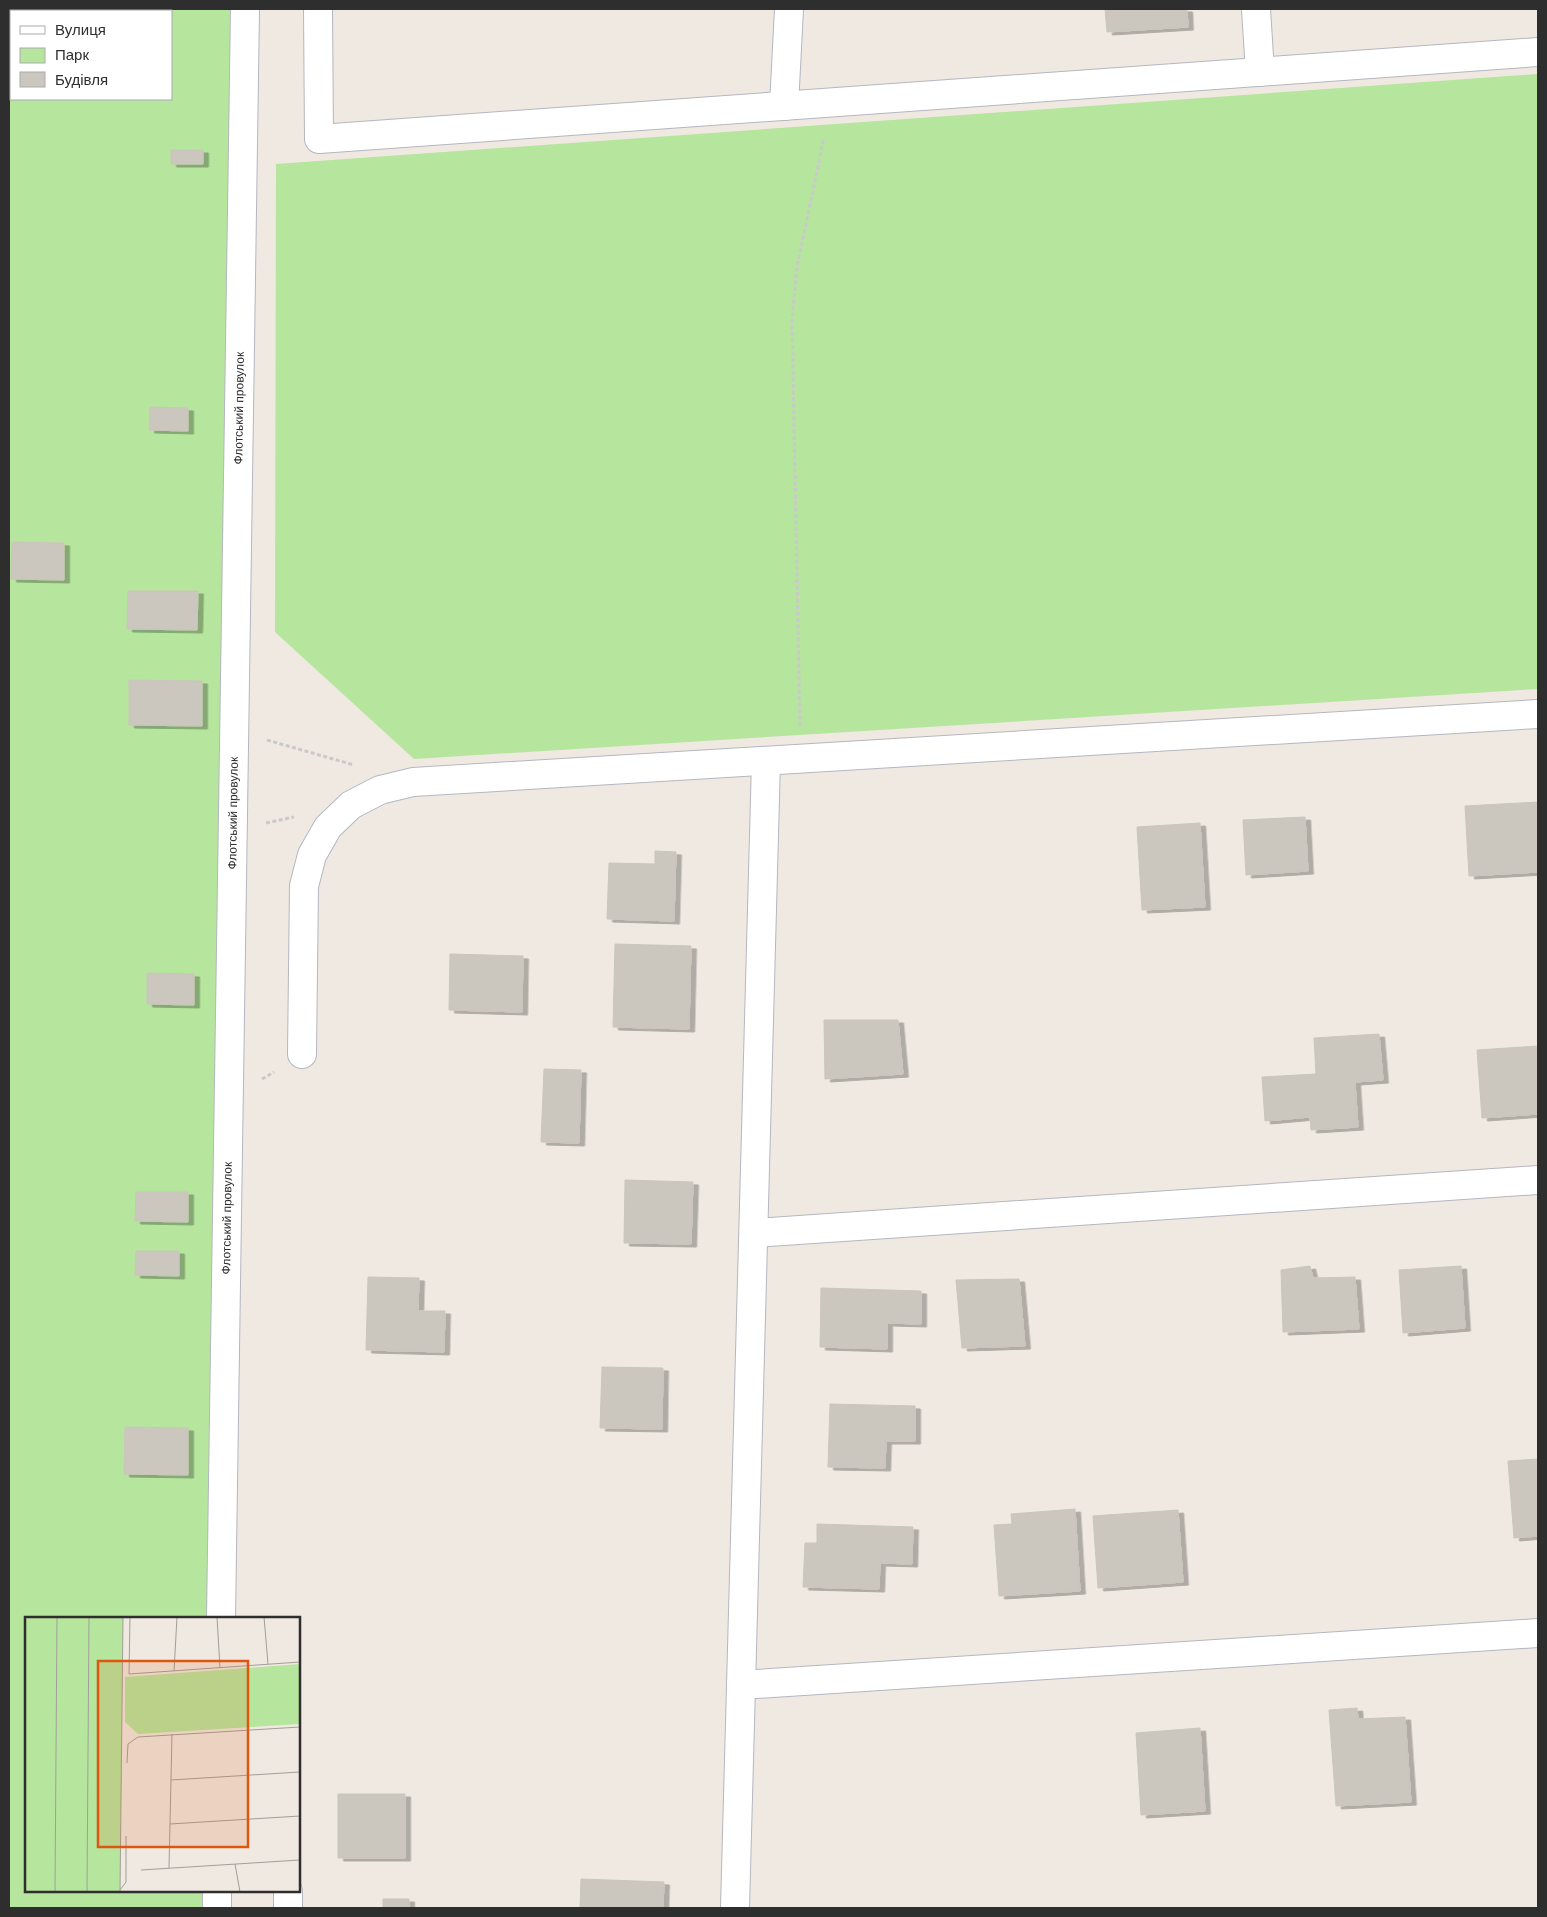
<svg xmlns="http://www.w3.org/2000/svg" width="1547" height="1917" font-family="Helvetica,sans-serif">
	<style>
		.green { fill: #b6e59e; fill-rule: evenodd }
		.building { fill: #cbc7bf; stroke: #cbc5ba; filter: url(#shadow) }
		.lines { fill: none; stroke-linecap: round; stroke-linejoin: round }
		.minor-casing { stroke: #b4b7c1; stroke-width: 30 }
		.path { stroke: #c9c9c9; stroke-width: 3; stroke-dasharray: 4 2.5; stroke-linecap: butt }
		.minor { stroke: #fff; stroke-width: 28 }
		.labels { text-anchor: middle; stroke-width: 4.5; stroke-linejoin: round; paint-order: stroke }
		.street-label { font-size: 12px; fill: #2e2e2e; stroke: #fff }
		.inset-road { fill: none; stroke: #a29e99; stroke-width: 1 }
		.view { fill: #df570e; fill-opacity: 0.15; stroke: #df570e; stroke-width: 2.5 }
		.inset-edge { fill: none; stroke: #2e2e2e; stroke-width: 2.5 }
	</style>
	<defs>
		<filter id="shadow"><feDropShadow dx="5.5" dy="3" stdDeviation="0" flood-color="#0004"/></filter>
	</defs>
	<rect width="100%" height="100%" fill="#efe9e1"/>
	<!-- green -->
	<path class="green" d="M9 9H245L221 1618H26V1891H217V1908H9ZM11 11H171V99H11Z
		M1538 74V689L414 759 275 632 276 164Z"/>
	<!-- building -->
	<path class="building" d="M1105 9H1187L1188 27 1107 32Z
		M171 150H203V164H171Z
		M150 407 188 408V431L149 430Z
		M12 542 64 543V580L11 579Z
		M128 591H198L197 630 127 629Z
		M129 680 202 681V726L129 725Z
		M1538 802V872L1469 876 1465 806Z
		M1305 817 1308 871 1246 875 1243 820Z
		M1200 823 1205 907 1142 910 1137 827Z
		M655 851 676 852 674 921 607 919 609 863 655 864Z
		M615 944 691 946 689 1029 613 1027Z
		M450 954 523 956 522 1012 449 1010Z
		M147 973 194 974V1005L147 1004Z
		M824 1020H898L903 1074 825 1079Z
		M1379 1034 1383 1080 1355 1082 1358 1127 1311 1130 1310 1117 1265 1121 1262 1077 1316 1074 1314 1038Z
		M1538 1046V1114L1482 1118 1477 1050Z
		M544 1069 581 1070 579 1143 541 1142Z
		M625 1180 693 1182 691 1244 624 1243Z
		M136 1192H188V1222L135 1221Z
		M136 1251H179V1276L135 1275Z
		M1310 1266 1313 1278 1355 1277 1359 1329 1283 1332 1281 1270Z
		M1461 1266 1465 1328 1403 1333 1399 1270Z
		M368 1277 419 1278 418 1311H445L444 1352 366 1350Z
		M1019 1279 1025 1346 962 1348 956 1280Z
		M821 1288 921 1291V1324L887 1323V1349L820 1347Z
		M602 1367 663 1368 662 1429 600 1428Z
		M830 1404 915 1406V1441H886L885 1468 828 1467Z
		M125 1427 188 1428V1475L124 1474Z
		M1538 1459V1536L1514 1538 1508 1461Z
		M1075 1509 1080 1591 999 1596 994 1525 1012 1524 1011 1514Z
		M1178 1510 1183 1582 1098 1588 1093 1516Z
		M817 1524 913 1527 912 1564 880 1563 879 1589 803 1587 805 1543H817Z
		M1357 1708 1358 1719 1405 1717 1411 1802 1336 1806 1329 1710Z
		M1200 1728 1205 1811 1141 1815 1136 1733Z
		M338 1794H405V1858H338Z
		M581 1879 664 1882 663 1908H580Z
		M383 1899H409V1908H383Z"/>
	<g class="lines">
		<!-- minor casing -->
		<g class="minor-casing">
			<g id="minor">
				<path d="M318 9 319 139 1538 52"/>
				<path d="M1256 9 1260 72"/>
				<path d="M784 106 789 9"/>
				<path d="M302 1054 304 886 312 855 328 827 351 805 380 790 413 782 1538 714"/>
				<path d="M754 1233 1538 1180"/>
				<path id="s1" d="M221 1618 245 9"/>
				<path d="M741 1685 1538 1633"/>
				<path d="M217 1908V1891"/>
				<path d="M288 1908V1891"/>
				<path d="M735 1908 766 761"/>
			</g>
		</g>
		<!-- path -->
		<path class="path" d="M800 726 792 320 797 267 824 137
			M267 740 354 765
			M266 823 294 817
			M262 1079 274 1072"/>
		<!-- minor -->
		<use href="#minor" class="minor"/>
	</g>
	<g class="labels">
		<!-- street labels -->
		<g class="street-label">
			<text dy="4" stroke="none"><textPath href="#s1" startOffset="1210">Флотський провулок</textPath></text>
			<text dy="4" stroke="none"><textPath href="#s1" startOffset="805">Флотський провулок</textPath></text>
			<text dy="4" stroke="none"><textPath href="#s1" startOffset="400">Флотський провулок</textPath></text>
		</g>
	</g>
	<!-- overview -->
	<g transform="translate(25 1617)">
		<rect width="275" height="275" fill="#efe9e1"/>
		<path d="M0 0H98L95 275H0ZM275 47V107L113 117 100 105V60Z" fill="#b6e59e"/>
		<path class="inset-road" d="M105 0 104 57 275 45M192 0 195 51M239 0 243 47M149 54 152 0M102 146 103 127 113 120 275 110M146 163 275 155M145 207 275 199M210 247 215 275M144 251 147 117M116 253 275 243M95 273 101 265V219M30 275 32 0M62 275 64 0M95 275 98 0"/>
		<path class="view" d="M73 44H223V230H73Z"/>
		<rect width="275" height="275" class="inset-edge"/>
	</g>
	<!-- border -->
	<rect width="1547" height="1917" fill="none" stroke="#2e2e2e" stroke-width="20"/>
	<!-- legend -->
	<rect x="10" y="10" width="162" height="90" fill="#ffffff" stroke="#ababab"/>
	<rect x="20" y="26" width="25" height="8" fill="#ffffff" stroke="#ababab"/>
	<text x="55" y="35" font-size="15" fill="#2e2e2e">Вулиця</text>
	<rect x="20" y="48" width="25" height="15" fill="#b6e59e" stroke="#ababab"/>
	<text x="55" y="60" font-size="15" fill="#2e2e2e">Парк</text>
	<rect x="20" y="72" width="25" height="15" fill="#cbc7bf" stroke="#ababab"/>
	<text x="55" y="85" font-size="15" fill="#2e2e2e">Будівля</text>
</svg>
